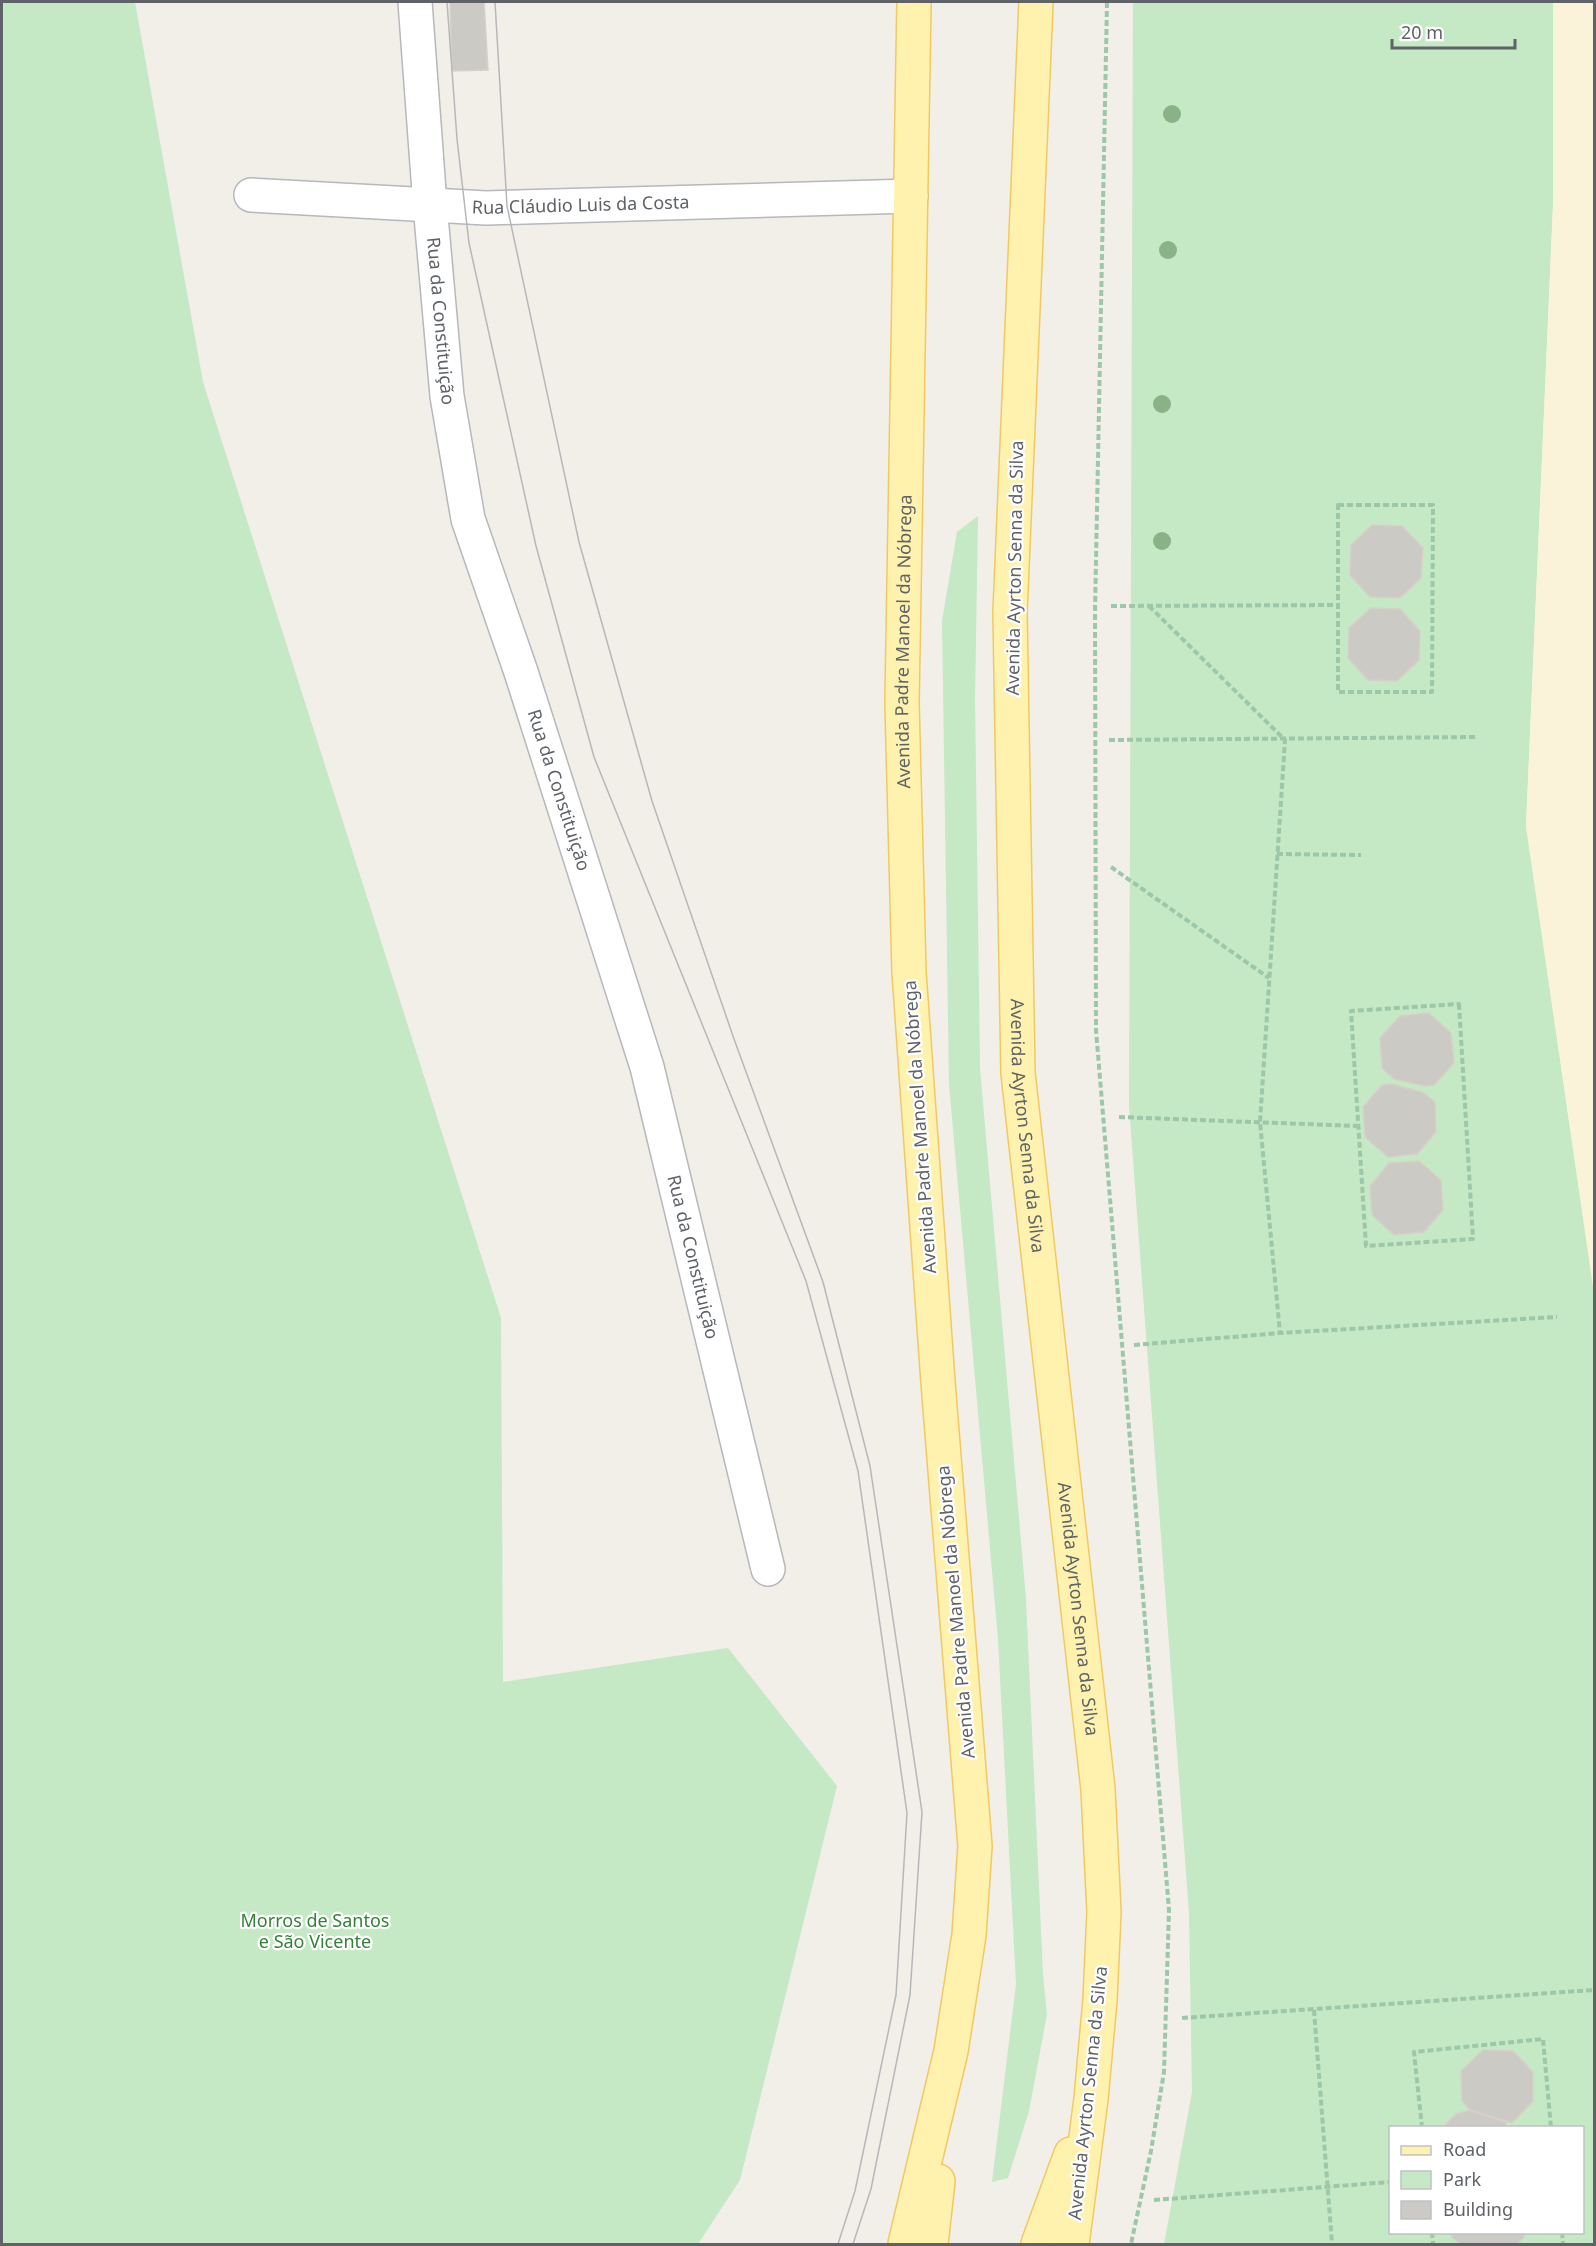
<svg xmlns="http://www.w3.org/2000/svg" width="1596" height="2246" font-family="'Noto Sans',sans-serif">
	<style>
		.green { fill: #c5e8c5; fill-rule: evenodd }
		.sand { fill: #fbf3d9 }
		.building { fill: #cccac5; stroke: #d6d1c6; stroke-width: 1.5 }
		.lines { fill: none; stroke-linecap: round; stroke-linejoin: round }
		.minor-casing { stroke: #b5b8bc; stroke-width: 36 }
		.primary-casing { stroke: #f2c960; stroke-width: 36 }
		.path { stroke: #9cc7a9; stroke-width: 4; stroke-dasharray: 6 3; stroke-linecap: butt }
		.minor { stroke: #fff; stroke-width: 33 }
		.primary { stroke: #fff2af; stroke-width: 33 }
		.tram { stroke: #b6b7b8; stroke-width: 1.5 }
		.tree { fill: #89b387 }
		.labels { text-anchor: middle; stroke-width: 4.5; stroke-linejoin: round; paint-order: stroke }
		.street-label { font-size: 18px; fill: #5f6368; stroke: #fff }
		.park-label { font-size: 18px; fill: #348238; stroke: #fff }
	</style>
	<rect width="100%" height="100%" fill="#f1efe8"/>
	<!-- green -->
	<path class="green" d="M2 2H135L203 382 501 1318 503 1682 728 1648 837 1786 740 2180 698 2244H2Z
		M1133 2H1553V205L1526 826 1594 1293V2244H1164L1192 2092 1189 1913 1129 1106ZM1390 2128H1582V2232H1390Z
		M978 516 975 699 980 1068 1026 1599 1043 1975 1047 2014 1029 2111 1008 2178 992 2182 1016 1984 998 1639 949 1084 942 621 957 532Z"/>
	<!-- sand -->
	<path class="sand" d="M1553 2H1594V1293L1526 826 1553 205Z"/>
	<!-- building -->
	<path class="building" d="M450 2H484L488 70 452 71Z
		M1372 525 1402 526 1423 548 1421 578 1400 598 1370 597 1350 575 1351 545Z
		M1371 608 1400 609 1420 631 1419 660 1397 681 1368 680 1348 658 1349 628Z
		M1429 1013 1451 1033 1454 1063 1434 1085 1425 1086 1394 1079 1382 1068 1380 1038 1400 1016Z
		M1391 1084 1422 1092 1435 1102 1436 1132 1417 1154 1388 1157 1365 1137 1363 1107 1382 1085Z
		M1419 1161 1441 1180 1443 1210 1424 1232 1394 1235 1372 1215 1370 1186 1389 1163Z
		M1483 2050 1513 2051 1533 2072V2101L1512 2123 1470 2110 1462 2101 1461 2071Z
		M1470 2110 1506 2122V2128H1442L1456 2114Z
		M1452 2232H1524V2237L1517 2244H1460L1452 2237Z"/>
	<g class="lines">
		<!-- minor casing -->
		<g class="minor-casing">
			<g id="minor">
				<path id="s1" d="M415 2 430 205 447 396 468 519 521 672 647 1067 768 1569"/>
				<path id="s2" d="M251 195 486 208 911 196"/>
			</g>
		</g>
		<!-- primary casing -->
		<g class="primary-casing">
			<g id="primary">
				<path id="s3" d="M1036 2 1010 613 1018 1073 1098 1789 1104 1912 1100 2000 1091 2099 1072 2244"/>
				<path id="s4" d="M905 2244 951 2051 969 1935 975 1846 938 1382 909 972 902 703 914 2"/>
				<path d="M931 2244 938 2181"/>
				<path d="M1038 2244 1071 2154"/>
			</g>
		</g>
		<!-- path -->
		<path class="path" d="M1107 2 1095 611 1096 1030 1169 1910 1164 2072 1151 2151 1131 2244
			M1338 505H1433L1432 692H1338Z
			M1111 606 1338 605
			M1149 606 1285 740 1260 1122 1280 1333
			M1109 740 1478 737
			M1277 854 1361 855
			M1111 867 1269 978
			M1459 1004 1473 1239 1366 1246 1351 1011Z
			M1119 1117 1358 1126
			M1134 1345 1280 1333 1557 1317
			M1314 2010 1332 2244
			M1182 2018 1594 1990
			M1422 2128 1414 2052 1543 2039 1551 2128
			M1154 2200 1390 2182
			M1432 2232 1433 2244
			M1562 2232 1563 2244"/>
		<!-- minor -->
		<use href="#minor" class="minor"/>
		<!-- primary -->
		<use href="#primary" class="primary"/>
		<!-- tram -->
		<path class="tram" d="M447 2 457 139 469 243 536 546 594 757 806 1281 858 1471 907 1813 896 1995 855 2191 838 2244
			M495 2 507 206 579 542 652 801 734 1039 823 1282 870 1466 922 1812 910 1995 871 2189 853 2244"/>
	</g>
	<!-- trees -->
	<g class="tree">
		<circle cx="1172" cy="114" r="9"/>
		<circle cx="1168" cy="250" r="9"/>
		<circle cx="1162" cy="404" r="9"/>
		<circle cx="1162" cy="541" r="9"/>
	</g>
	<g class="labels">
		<!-- street labels -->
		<g class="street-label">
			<text dy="6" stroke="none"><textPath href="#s2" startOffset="330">Rua Cláudio Luis da Costa</textPath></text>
			<text dy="6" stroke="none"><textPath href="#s1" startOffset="320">Rua da Constituição</textPath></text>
			<text transform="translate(1015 568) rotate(-89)" y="6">Avenida Ayrton Senna da Silva</text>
			<text dy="6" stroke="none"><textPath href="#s4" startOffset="1612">Avenida Padre Manoel da Nóbrega</textPath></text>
			<text dy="6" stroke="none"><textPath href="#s1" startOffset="806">Rua da Constituição</textPath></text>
			<text dy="6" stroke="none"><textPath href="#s3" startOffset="1125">Avenida Ayrton Senna da Silva</textPath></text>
			<text transform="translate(920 1127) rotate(-94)" y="6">Avenida Padre Manoel da Nóbrega</text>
			<text dy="6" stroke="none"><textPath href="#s1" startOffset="1292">Rua da Constituição</textPath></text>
			<text dy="6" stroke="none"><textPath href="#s3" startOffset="1611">Avenida Ayrton Senna da Silva</textPath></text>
			<text transform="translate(956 1612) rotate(-95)" y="6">Avenida Padre Manoel da Nóbrega</text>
			<text transform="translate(1088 2093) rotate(-84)" y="6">Avenida Ayrton Senna da Silva</text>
		</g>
		<!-- park labels -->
		<g class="park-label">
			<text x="315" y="1927">Morros de Santos<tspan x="315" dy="21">e São Vicente</tspan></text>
		</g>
	</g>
	<!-- border -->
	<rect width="1596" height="2246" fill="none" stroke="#5f6368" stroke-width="6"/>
	<!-- legend -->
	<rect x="1389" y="2126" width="195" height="108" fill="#ffffff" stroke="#bfc1c3" stroke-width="1.5"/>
	<rect x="1401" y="2146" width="30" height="9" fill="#fff2af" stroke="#bfc1c3" stroke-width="1.5"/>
	<text x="1443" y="2156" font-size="18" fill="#5f6368">Road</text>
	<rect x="1401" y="2171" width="30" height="18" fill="#c5e8c5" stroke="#bfc1c3" stroke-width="1.5"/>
	<text x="1443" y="2186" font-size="18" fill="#5f6368">Park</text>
	<rect x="1401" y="2201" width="30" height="18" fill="#cccac5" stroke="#bfc1c3" stroke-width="1.5"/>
	<text x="1443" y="2216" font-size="18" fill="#5f6368">Building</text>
	<!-- scale -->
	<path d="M1392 39v9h123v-9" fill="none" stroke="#5f6368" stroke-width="3"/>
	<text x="1401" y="39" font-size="18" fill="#5f6368" stroke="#ffffff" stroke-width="4.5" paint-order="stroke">20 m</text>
</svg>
